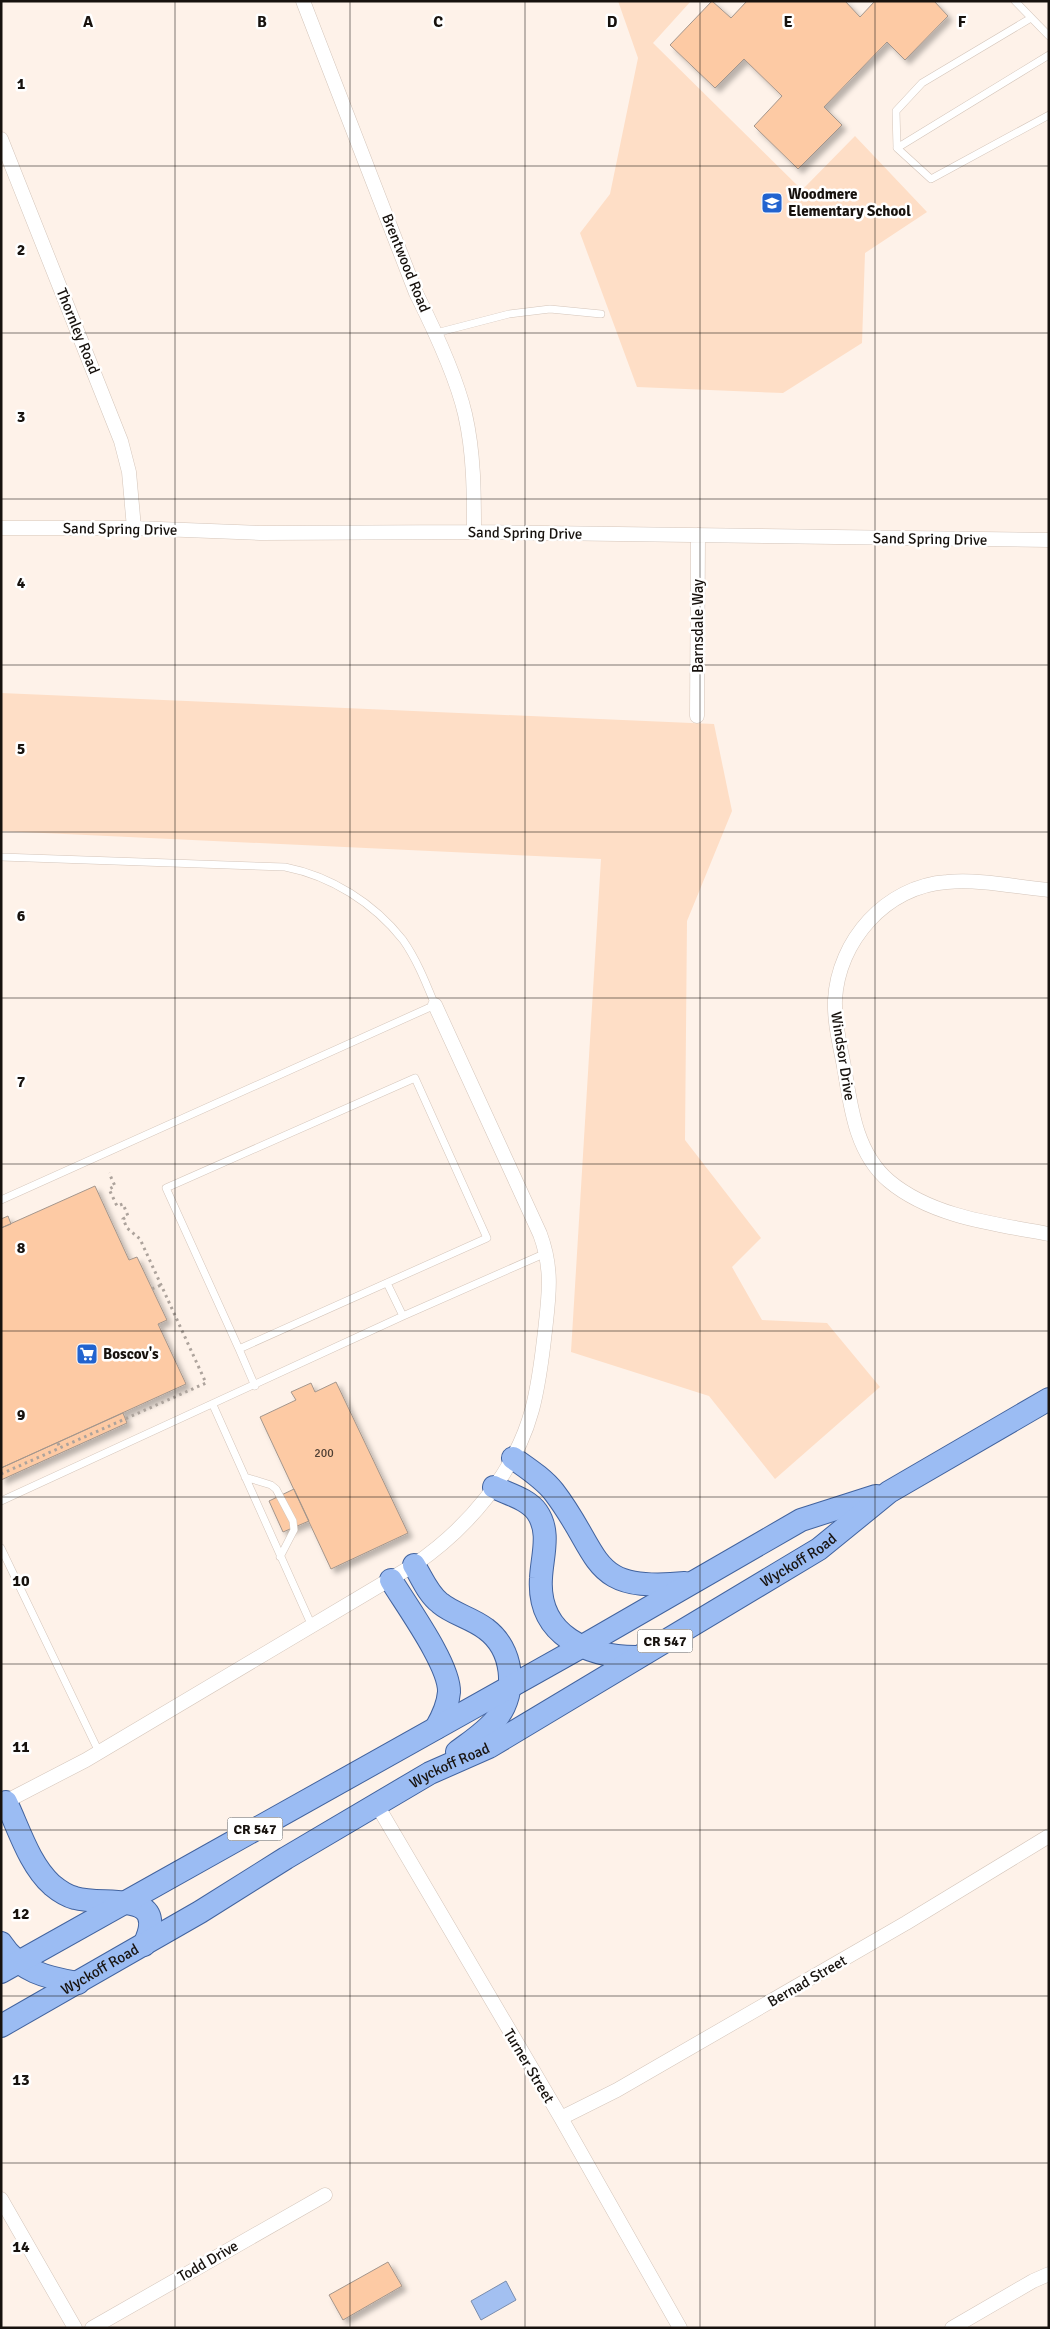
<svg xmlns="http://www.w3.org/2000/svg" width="1050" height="2329" font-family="Signika,sans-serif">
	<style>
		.green { fill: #fedec6 }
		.water { fill: #a3c0f1; stroke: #798cad }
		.building { fill: #fdcaa4; stroke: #a4968c; filter: url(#shadow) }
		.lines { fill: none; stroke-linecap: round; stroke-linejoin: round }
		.lane-casing { stroke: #d4c5ba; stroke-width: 8 }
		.street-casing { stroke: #d4c5ba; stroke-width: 15 }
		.primary-casing { stroke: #42639e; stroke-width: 24 }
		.path { stroke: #ada39c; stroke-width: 3; stroke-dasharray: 2.5 4; stroke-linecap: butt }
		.lane { stroke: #fff; stroke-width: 7 }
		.street { stroke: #fff; stroke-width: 14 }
		.primary { stroke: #9bbcf3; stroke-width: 22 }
		.grid { fill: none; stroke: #17120e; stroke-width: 1; stroke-opacity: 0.55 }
		.labels { text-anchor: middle; stroke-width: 5; stroke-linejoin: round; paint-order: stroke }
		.number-label { font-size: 12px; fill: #504034 }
		.shield { fill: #fff; stroke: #5d5956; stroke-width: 1 }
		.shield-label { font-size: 14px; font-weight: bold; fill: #17120e }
		.poi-label { font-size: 15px; font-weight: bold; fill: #17120e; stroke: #fff; text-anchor: start }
		.street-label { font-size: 15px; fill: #17120e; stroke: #fff }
		.grid-label { font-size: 16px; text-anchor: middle; font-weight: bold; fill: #17120e; stroke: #fff; stroke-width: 5; stroke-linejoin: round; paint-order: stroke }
	</style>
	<defs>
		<filter id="shadow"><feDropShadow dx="4.5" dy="4.5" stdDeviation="2.5" flood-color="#0004"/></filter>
	</defs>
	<rect width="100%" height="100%" fill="#fef2e9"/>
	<!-- green -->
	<path class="green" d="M618 1H691L653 43 802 190 855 136 927 212 865 253 862 343 783 393 637 387 580 233 610 194 638 58Z
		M1 693 714 724 732 811 687 921 685 1140 761 1238 732 1267 762 1320 827 1323 880 1387 775 1479 709 1396 571 1352 601 859 1 831Z"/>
	<!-- water -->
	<path class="water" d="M506 2281 516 2300 481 2320 471 2301Z"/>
	<!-- building -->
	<path class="building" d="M712 1 731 18 747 1H845L860 17 875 1H934L948 16 905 60 887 42 824 107 842 125 798 169 754 126 782 96 744 59 715 88 670 45Z
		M95 1186 129 1260 137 1257 167 1320 158 1324 186 1384 1 1468V1228Z
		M8 1216 11 1224 1 1228V1219Z
		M336 1382 408 1533 331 1569 260 1417 296 1400 291 1392 311 1383 315 1392Z
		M123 1413 127 1423 1 1480V1468Z
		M294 1489 309 1521 283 1532 269 1501Z
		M388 2262 402 2286 343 2320 329 2295Z"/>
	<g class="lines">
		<!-- lane casing -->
		<g class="lane-casing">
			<path id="lane" d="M1015 1 1049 36
				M1031 18 922 83 896 111 897 148 931 179 1049 115
				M897 148 1049 55
				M436 333 509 314 550 309 601 314
				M1 857 285 867C331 876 374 903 403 940 417 960 426 983 435 1005L1 1200
				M387 1283 403 1316
				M239 1349 487 1238 415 1078 166 1188 239 1349 255 1386
				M213 1405 312 1626
				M245 1477 271 1485 276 1489 293 1521 294 1530 280 1557
				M1 1501 403 1316 546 1253
				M1 1548 99 1752"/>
		</g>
		<!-- street casing -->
		<g class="street-casing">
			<path id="street" d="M303 1 416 293C434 329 456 375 465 414 474 453 474 493 474 532
				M1 139 121 441 129 472 134 528
				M1 528H134L260 533 474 532 1049 540
				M697 716 698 535
				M1049 890C1016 887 981 879 947 882 886 886 838 941 835 1000 834 1024 841 1049 845 1072 851 1110 857 1154 889 1181 932 1217 995 1224 1049 1234
				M1 1804 86 1760 414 1565C467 1529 515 1473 532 1410 539 1384 542 1358 545 1331 549 1295 553 1269 540 1234L435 1005
				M377 1805 561 2118 680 2328
				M561 2118 617 2090 906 1923 1049 1836
				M1 2199 75 2328
				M92 2328 325 2195
				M952 2328 1033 2281 1049 2274"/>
		</g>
		<!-- primary casing -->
		<g class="primary-casing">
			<g id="primary">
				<path d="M513 1458C527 1468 543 1478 554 1492 603 1556 587 1593 685 1583"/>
				<path d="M494 1487C508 1494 528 1499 537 1512 551 1532 542 1556 541 1578 537 1636 589 1657 636 1657"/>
				<path d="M414 1565C422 1578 428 1594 440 1603 453 1614 472 1618 486 1629 513 1649 518 1691 497 1718 486 1732 470 1742 457 1752"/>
				<path d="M391 1580C406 1605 450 1665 449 1692 448 1705 443 1716 436 1728"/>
				<path d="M6 1802C19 1829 29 1864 52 1885 58 1890 67 1896 75 1898 107 1907 170 1889 144 1945"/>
				<path d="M1 1943C19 1971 47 1978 78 1983"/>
				<path d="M1 1972 581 1647 801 1520 876 1496"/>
				<path id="s1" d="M1 2026 200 1912 286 1858 430 1773 489 1747 819 1549 889 1492 1049 1399"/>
			</g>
		</g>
		<!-- path -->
		<path class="path" d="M152 1289 161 1285
			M58 1443 60 1448
			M1 1474 206 1383 140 1239 127 1228 123 1219 128 1216 123 1204 117 1206 109 1189 115 1186 109 1173"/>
		<!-- lane -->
		<use href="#lane" class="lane"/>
		<!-- street -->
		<use href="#street" class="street"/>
		<!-- primary -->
		<use href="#primary" class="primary"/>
	</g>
	<!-- grid -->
	<path class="grid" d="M175 1V2328M350 1V2328M525 1V2328M700 1V2328M875 1V2328M1 166H1049M1 333H1049M1 499H1049M1 665H1049M1 832H1049M1 998H1049M1 1164H1049M1 1331H1049M1 1497H1049M1 1664H1049M1 1830H1049M1 1996H1049M1 2163H1049"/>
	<!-- icons -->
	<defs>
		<g id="school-square" transform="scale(1.125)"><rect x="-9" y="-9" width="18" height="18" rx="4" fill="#2263cf" stroke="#fff"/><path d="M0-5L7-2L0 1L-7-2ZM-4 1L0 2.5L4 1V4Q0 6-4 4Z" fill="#fff"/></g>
		<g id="supermarket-square" transform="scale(1.125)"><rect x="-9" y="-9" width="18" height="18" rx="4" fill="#2263cf" stroke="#fff"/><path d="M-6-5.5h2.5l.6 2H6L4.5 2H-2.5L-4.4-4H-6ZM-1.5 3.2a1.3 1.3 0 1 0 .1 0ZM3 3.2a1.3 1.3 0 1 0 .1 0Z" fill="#fff"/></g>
	</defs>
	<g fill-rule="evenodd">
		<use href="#school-square" x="772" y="203"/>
		<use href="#supermarket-square" x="87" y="1354"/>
	</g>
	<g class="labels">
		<!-- number labels -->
		<g class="number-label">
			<text x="324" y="1457">200</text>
		</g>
		<!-- shield labels -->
		<g class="shield">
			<rect x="637.5" y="1629.5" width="55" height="23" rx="4"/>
			<rect x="227.5" y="1817.5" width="55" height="23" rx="4"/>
		</g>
		<g class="shield-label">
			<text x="665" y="1646">CR 547</text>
			<text x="255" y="1834">CR 547</text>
		</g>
		<!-- poi labels -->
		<g class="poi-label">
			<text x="788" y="199">Woodmere<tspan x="788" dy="17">Elementary School</tspan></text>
			<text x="103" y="1359">Boscov's</text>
		</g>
		<!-- street labels -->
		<g class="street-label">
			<text transform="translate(406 263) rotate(68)" y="5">Brentwood Road</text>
			<text transform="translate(78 331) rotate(68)" y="5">Thornley Road</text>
			<text transform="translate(120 529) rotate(1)" y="5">Sand Spring Drive</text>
			<text transform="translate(525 533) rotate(1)" y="5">Sand Spring Drive</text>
			<text transform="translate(930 539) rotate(1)" y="5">Sand Spring Drive</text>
			<text transform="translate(698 626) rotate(-90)" y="5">Barnsdale Way</text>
			<text transform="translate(843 1056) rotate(81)" y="5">Windsor Drive</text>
			<text dy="5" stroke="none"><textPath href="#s1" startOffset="924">Wyckoff Road</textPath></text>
			<text dy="5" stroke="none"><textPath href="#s1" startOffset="519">Wyckoff Road</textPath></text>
			<text dy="5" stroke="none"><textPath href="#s1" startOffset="114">Wyckoff Road</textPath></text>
			<text transform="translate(807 1981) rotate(-30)" y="5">Bernad Street</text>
			<text transform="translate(529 2066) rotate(59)" y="5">Turner Street</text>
			<text transform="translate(208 2261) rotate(-30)" y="5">Todd Drive</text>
		</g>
	</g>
	<g class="grid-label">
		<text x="88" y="27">A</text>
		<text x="262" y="27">B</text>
		<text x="438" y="27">C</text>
		<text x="612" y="27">D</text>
		<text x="788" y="27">E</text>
		<text x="962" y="27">F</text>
		<text x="21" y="89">1</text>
		<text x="21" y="255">2</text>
		<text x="21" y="422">3</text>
		<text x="21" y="588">4</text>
		<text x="21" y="754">5</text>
		<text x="21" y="921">6</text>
		<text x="21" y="1087">7</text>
		<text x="21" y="1253">8</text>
		<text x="21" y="1420">9</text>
		<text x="21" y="1586">10</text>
		<text x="21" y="1752">11</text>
		<text x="21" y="1919">12</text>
		<text x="21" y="2085">13</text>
		<text x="21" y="2252">14</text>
	</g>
	<!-- border -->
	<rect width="1050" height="2329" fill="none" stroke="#17120e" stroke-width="5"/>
</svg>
